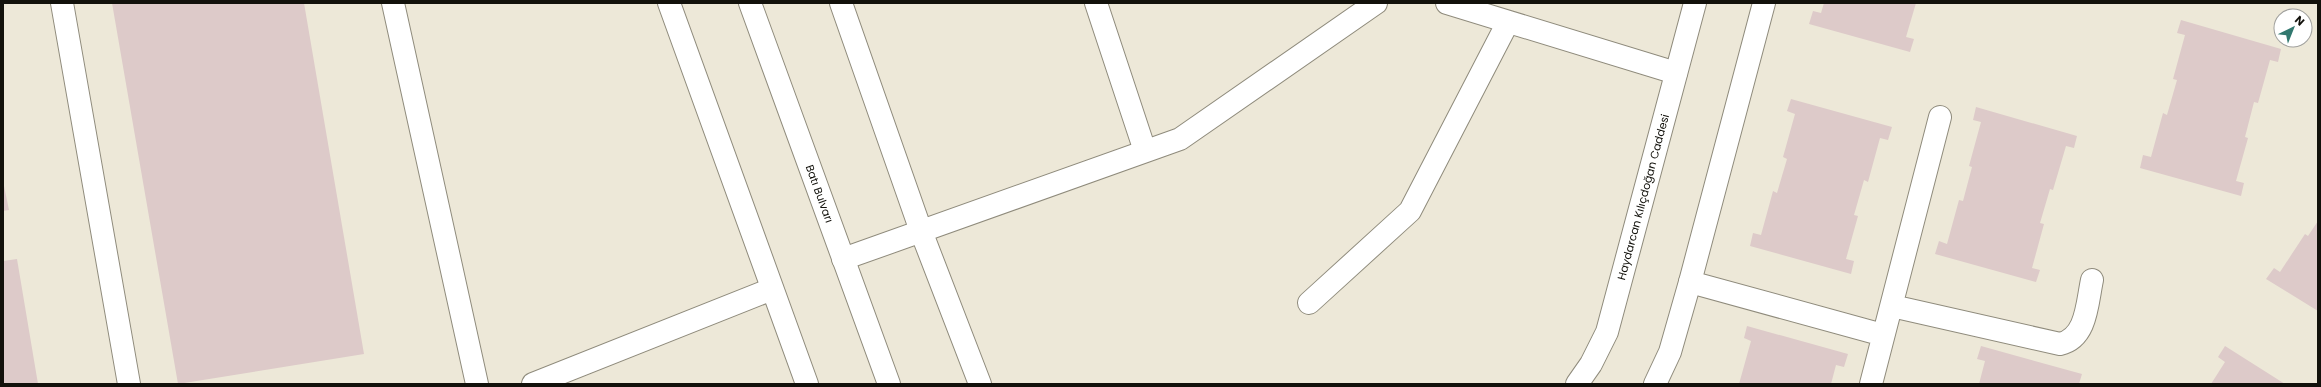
<svg xmlns="http://www.w3.org/2000/svg" width="2321" height="387" font-family="Poppins,sans-serif">
	<style>
		.building { fill: #ddcac9 }
		.lines { fill: none; stroke-linecap: round; stroke-linejoin: round }
		.minor-casing { stroke: #8f8b7c; stroke-width: 24 }
		.major-casing { stroke: #8f8b7c; stroke-width: 24 }
		.minor { stroke: #fff; stroke-width: 22 }
		.major { stroke: #fff; stroke-width: 22 }
		.labels { text-anchor: middle; stroke-width: 3.5; stroke-linejoin: round; paint-order: stroke }
		.street-label { font-size: 11px; fill: #12110b; stroke: #fff }
	</style>
	<rect width="100%" height="100%" fill="#ede8d8"/>
	<!-- building -->
	<path class="building" d="M112 3H304L364 354 178 384Z
		M1824 3H1916L1906 37 1914 39 1910 52 1809 24 1813 11 1821 13Z
		M2181 20 2281 49 2278 62 2270 60 2258 103 2254 102 2245 137 2248 138 2236 181 2244 183 2241 196 2140 168 2143 155 2151 157 2163 113 2167 115 2177 80 2173 79 2185 35 2177 33Z
		M1791 99 1892 127 1888 140 1880 138 1868 182 1864 180 1854 215 1858 216 1846 259 1854 261 1851 274 1750 246 1753 233 1761 235 1773 191 1777 193 1787 159 1783 157 1795 114 1787 111Z
		M1976 107 2077 136 2074 148 2066 146 2053 190 2050 189 2040 223 2044 224 2032 268 2040 270 2036 282 1935 254 1939 241 1947 244 1959 200 1963 201 1972 167 1969 166 1981 122 1973 120Z
		M3 181 9 210 3 211Z
		M2318 221V311L2266 279 2274 268 2280 272 2305 234 2308 236Z
		M17 259 38 384H3V261Z
		M1747 326 1848 354 1844 367 1836 365 1831 384H1739L1751 341 1744 338Z
		M1981 346 2082 374 2079 384H1979L1985 361 1977 359Z
		M2225 346 2285 384H2211L2225 362 2218 357Z"/>
	<g class="lines">
		<!-- minor casing -->
		<g class="minor-casing">
			<path id="minor" d="M62 3 129 384
				M393 3 477 384
				M841 3 921 231 980 384
				M1096 3 1145 151
				M1447 3 1676 73
				M843 259 1180 139 1376 3
				M1690 282 1883 335
				M1309 303 1410 211 1508 22
				M1892 306 2060 344C2087 338 2087 303 2092 280
				M533 384 772 289
				M1871 384 1940 117"/>
		</g>
		<!-- major casing -->
		<g class="major-casing">
			<g id="major">
				<path d="M669 3 807 384"/>
				<path id="s1" d="M750 3 889 384"/>
				<path id="s2" d="M1577 384 1591 364 1607 332 1695 3"/>
				<path d="M1655 384 1670 352 1690 282 1764 3"/>
			</g>
		</g>
		<!-- minor -->
		<use href="#minor" class="minor"/>
		<!-- major -->
		<use href="#major" class="major"/>
	</g>
	<g class="labels">
		<!-- street labels -->
		<g class="street-label">
			<text dy="4" stroke="none"><textPath href="#s1" startOffset="203">Batı Bulvarı</textPath></text>
			<text dy="4" stroke="none"><textPath href="#s2" startOffset="200">Haydarcan Kılıçdoğan Caddesi</textPath></text>
		</g>
	</g>
	<!-- border -->
	<rect width="2321" height="387" fill="none" stroke="#12110b" stroke-width="8"/>
	<!-- north arrow -->
	<g transform="translate(2293 28) rotate(43)"><circle r="19" fill="#ffffff" stroke="#a0a09d"/>
	<path d="M0-3L7 15L0 10L-7 15Z" fill="#32786f"/>
	<text y="-6" font-size="11" font-weight="bold" text-anchor="middle" fill="#12110b">N</text>
	</g>
</svg>
